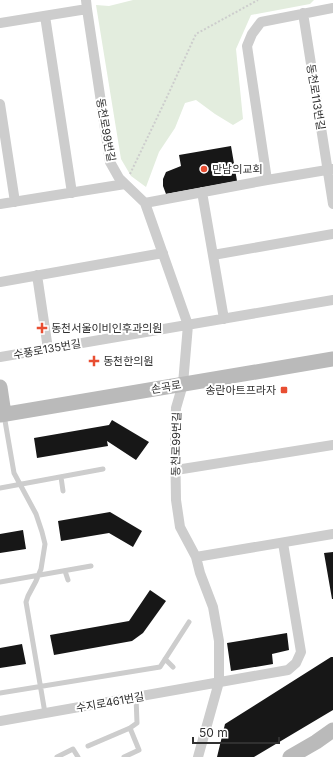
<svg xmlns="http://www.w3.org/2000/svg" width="333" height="757" font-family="Inter,'Noto Sans KR',sans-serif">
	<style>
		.green { fill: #e3edde }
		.building { fill: #171717 }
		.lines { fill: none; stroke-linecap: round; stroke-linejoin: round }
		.path { stroke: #cdcdcd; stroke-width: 2; stroke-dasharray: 2 2; stroke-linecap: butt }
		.lane { stroke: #cdcdcd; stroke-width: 5 }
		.street { stroke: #cdcdcd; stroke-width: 10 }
		.secondary { stroke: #bababa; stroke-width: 15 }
		.poi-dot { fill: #e84e32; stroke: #fff; stroke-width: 1.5 }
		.labels { text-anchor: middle; stroke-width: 4; stroke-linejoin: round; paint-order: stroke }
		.street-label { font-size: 11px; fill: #303030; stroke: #fff }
		.poi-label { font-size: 11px; fill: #303030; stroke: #fff; text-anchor: start }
	</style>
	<rect width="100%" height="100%" fill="#fff"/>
	<!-- green -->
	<path class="green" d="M133 0H314L310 4 251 15 236 49 243 119 233 125 215 114 196 100 185 103 175 128 159 152 146 187 131 176 121 159 96 5 109 6Z"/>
	<!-- building -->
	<path class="building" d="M231 146 237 181 166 194 163 186V179L166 172 181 166 179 155Z
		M112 420 149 442 136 460 107 441 108 446 37 458 34 438 109 425Z
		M110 512 142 531 133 547 109 533 61 541 58 521Z
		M23 530 26 549 0 553V534Z
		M333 552V599H332L324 553Z
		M150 590 166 601 143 633 132 641 54 655 50 635 129 621Z
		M287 633 289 650 272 654 273 664 231 671 227 643Z
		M22 644 26 664 0 668V648Z
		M331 657H333V710L254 757H217L225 724Z"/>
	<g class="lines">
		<!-- path -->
		<path class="path" d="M130 174 166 99 196 34 258 0"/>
		<!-- lane -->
		<path class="lane" d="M4 415 14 473 36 514 42 532 45 544 41 569 36 581 28 596 26 602 45 713
			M61 477 63 491
			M0 488 103 469
			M65 571 68 580
			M0 582 91 566
			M165 659 173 667
			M0 693 160 667 189 622
			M88 746 130 728
			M57 757 73 749 78 757
			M124 757 139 750 130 728 137 723 136 697"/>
		<!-- street -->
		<path class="street" d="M86 0 87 9 110 162 119 178 145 203 188 325 183 384 176 408 175 437 176 500 180 527 196 557 200 573 213 607 219 641V682L198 757
			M303 13 333 204
			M45 16 72 193
			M0 23 87 9
			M0 104 15 202
			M267 180 247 46 252 34 261 22 333 8
			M202 192 224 319
			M145 203 267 180 333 169
			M0 204 125 184
			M213 255 333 234
			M37 275 48 349
			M0 282 163 253
			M0 357 333 300
			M176 470 333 445
			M196 557 333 534
			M0 721 288 670 296 663 301 652 283 543"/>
		<!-- secondary -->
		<path class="secondary" d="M0 387 4 414
			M0 415 333 359
			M290 757 316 742 333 730"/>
	</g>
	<!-- markers -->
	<g class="poi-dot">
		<circle cx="204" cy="169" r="4"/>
		<path d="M40 322h4v4h4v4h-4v4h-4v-4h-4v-4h4z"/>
		<path d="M92 355h4v4h4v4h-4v4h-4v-4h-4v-4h4z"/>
		<rect x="280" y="386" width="8" height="8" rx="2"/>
	</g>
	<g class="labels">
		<!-- street labels -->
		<g class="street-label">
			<text transform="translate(316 97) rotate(81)" y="4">동천로113번길</text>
			<text transform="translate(106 130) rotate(80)" y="4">동천로99번길</text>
			<text transform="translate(47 349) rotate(-10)" y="4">수풍로135번길</text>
			<text transform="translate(166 387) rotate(-10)" y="4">손곡로</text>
			<text transform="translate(176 444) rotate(-89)" y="4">동천로99번길</text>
			<text transform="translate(110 702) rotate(-10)" y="4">수지로461번길</text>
		</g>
		<!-- poi labels -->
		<g class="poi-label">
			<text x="212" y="173">만남의교회</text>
			<text x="51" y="332">동천서울이비인후과의원</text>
			<text x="103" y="365">동천한의원</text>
			<text x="276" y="394" text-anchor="end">송란아트프라자</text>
		</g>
	</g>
	<!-- scale -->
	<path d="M193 737v6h86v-6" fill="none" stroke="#303030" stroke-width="2"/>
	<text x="199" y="737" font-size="12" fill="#303030" stroke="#ffffff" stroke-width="3" paint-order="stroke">50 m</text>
</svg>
